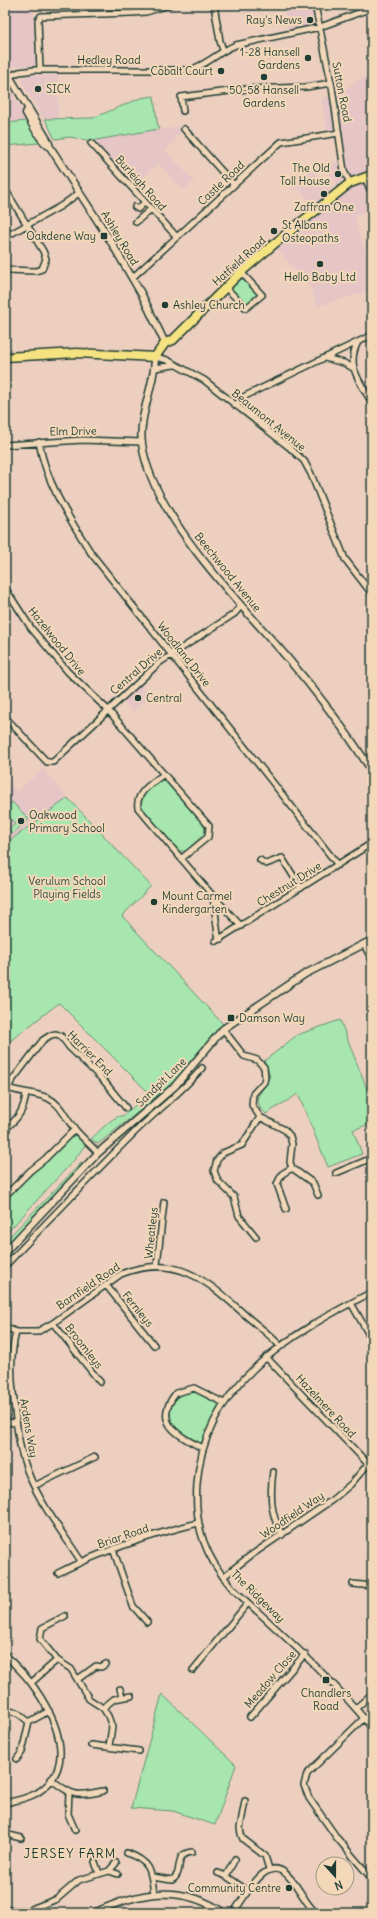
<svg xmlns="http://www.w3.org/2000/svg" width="377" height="1918" font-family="Delius,sans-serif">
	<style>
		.built { fill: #e5c5c6 }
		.green { fill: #a7e6ae; stroke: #639271 }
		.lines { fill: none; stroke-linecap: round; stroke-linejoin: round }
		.minor-casing { stroke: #1f3d34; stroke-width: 8 }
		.tertiary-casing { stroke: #1f3d34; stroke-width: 9 }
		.primary-casing { stroke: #1f3d34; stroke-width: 11 }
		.minor { stroke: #f2d7b9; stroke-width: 5 }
		.tertiary { stroke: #f2d7b9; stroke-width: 6 }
		.primary { stroke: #f5e382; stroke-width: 8 }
		.poi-dot { fill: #1f3d34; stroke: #f2d7b9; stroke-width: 1.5 }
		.labels { text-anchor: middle; stroke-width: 4; stroke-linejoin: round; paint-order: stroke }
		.poi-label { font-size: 11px; fill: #1f3d34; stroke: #f2d7b9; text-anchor: start }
		.street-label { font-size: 11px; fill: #1f3d34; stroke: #f2d7b9 }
		.park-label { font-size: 11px; fill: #2d4e40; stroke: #f2d7b9 }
		.quarter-label { font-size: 13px; letter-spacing: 1px; fill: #1f3d34; stroke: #f2d7b9 }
	</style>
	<rect width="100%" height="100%" fill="#eccfbf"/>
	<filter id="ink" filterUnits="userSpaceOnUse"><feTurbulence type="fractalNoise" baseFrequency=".025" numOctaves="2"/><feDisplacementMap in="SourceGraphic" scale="8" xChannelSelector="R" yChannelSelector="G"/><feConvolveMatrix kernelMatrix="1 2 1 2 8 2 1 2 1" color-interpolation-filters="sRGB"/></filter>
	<g filter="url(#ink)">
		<!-- built -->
		<path class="built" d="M5 5H33L35 66H11L5 57Z
			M245 5H312L315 24 288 29 284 6 246 13Z
			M27 75H58V119H44L22 82 23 77Z
			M372 76V208L355 216 357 229 372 268V290L317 306 311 288 275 246 318 213 299 188 294 191 286 181 305 165H309L332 193 340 186 321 164 346 161 342 132 327 134 322 98 336 96 335 90 346 88 361 79Z
			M5 80 10 89 27 121 5 123Z
			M183 127 185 130 174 137 176 140 165 150 194 181 183 190 158 163 133 186 91 141 159 129Z
			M140 685 150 697 133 711 123 700Z
			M43 769 68 798 5 844V778L17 792Z"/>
		<!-- green -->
		<path class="green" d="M154 96 157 122 159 129 91 141 70 137 55 139 45 119 93 118 141 98Z
			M27 121 39 143 5 146V123Z
			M242 274 261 295 248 307 228 287Z
			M164 780 168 782 200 819 205 829 204 834 186 851H178L139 804C143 795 153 781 164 780Z
			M68 798 151 886 122 916 223 1024 177 1081 98 1144 91 1139C98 1133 114 1114 123 1116L149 1093 59 1003 5 1045V844Z
			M12 802 29 819 12 834 8 830 15 824 5 813V809Z
			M340 1020 372 1102V1123L353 1130 362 1154 328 1167 298 1094 266 1114 260 1108 257 1098 270 1076 263 1062 297 1035Z
			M73 1135 77 1136 85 1145 75 1159 5 1235V1199L13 1192 26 1176 49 1158 63 1141Z
			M81 1163 83 1164 5 1248V1241Z
			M195 1390 220 1403 201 1443C193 1439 183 1435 177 1428 161 1412 176 1391 195 1390Z
			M162 1694 236 1765 215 1825 173 1811 131 1808Z"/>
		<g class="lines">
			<!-- minor casing -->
			<g class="minor-casing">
				<path id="minor" d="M214 5 220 41 223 50
					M315 5 332 87 344 171 350 183
					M40 70 38 20 41 16 132 13 146 12 169 5
					M10 76 19 72 34 70H189C206 66 219 51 236 45L320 27 372 8
					M183 111 181 97 246 89 306 87 331 83
					M184 129 234 185
					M91 143 177 237
					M365 178 372 194
					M5 189 43 251 46 259 42 269 36 271 5 270
					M135 207 138 209 145 202
					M136 222 151 209
					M5 237 61 206 79 193
					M132 278 281 142 339 133
					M225 287 246 308 262 295 241 272
					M358 342C345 366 360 381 372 403
					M155 357 167 360 204 380 289 447 304 461 311 474 345 559 372 594
					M325 358 344 363 353 368
					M155 368 174 365
					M236 406 241 398 372 335
					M39 442C46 483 69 518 91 553L338 865
					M5 445 82 440 142 442
					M5 588 31 628 68 672 107 709 209 826 208 837 182 858
					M5 717 47 762H53L159 663 234 614 241 606
					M164 774C154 782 135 792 138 808L213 896 241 926
					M260 860 266 864 282 858 301 888
					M213 896 218 935 221 939
					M216 941 372 843
					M364 944 372 961
					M223 1029 244 1056 257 1060 264 1067 265 1077 264 1082 253 1094 252 1105 260 1117 285 1130 290 1136 292 1144 290 1162 292 1168 313 1183 318 1195
					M5 1087C19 1093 34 1092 48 1098 61 1104 65 1118 74 1128 81 1137 90 1144 98 1153
					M8 1089 11 1082 43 1040 51 1035 56 1034 61 1036 69 1047 104 1081 126 1108
					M5 1129C18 1119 24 1110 26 1094
					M336 1173 372 1158
					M5 1196 30 1171 45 1159 75 1129
					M286 1209 277 1184 282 1174 292 1168
					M256 1237 239 1216 234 1197 218 1181 214 1171 217 1160 223 1153 242 1145 260 1117
					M157 1265 164 1202
					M5 1266C48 1221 90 1177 134 1133 157 1110 181 1093 202 1068
					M106 1285 154 1345
					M372 1292C291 1334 204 1383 197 1484 194 1527 205 1557 233 1589 282 1634 330 1676 372 1728
					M351 1303 372 1340
					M53 1323 100 1382
					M5 1327 16 1332H37L53 1323 121 1274C175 1253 205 1279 243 1313 255 1324 270 1334 280 1346
					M16 1332C10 1356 11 1377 14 1401 16 1421 18 1443 24 1461 35 1498 61 1530 81 1561
					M266 1357 372 1468
					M5 1422 16 1423
					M202 1448C178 1435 152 1423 176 1393L194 1388 224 1403
					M273 1471C270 1496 270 1513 282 1535
					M34 1486 95 1457
					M113 1549 133 1606 147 1622
					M58 1573C102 1551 150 1535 198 1523
					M223 1577 250 1556 332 1500 351 1484 368 1464
					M353 1584 372 1586
					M65 1616 42 1628 40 1639 57 1660 71 1669 89 1699 103 1708 108 1716 112 1727 109 1746
					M5 1654C13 1664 24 1673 31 1683 54 1714 80 1766 37 1793 28 1798 15 1801 5 1803
					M193 1670 248 1603
					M78 1679 96 1666 101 1667 106 1664
					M31 1683 57 1660
					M120 1689 122 1696
					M103 1708 114 1699 131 1696
					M356 1708 372 1694
					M5 1710 18 1713 29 1722
					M250 1717 305 1654
					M364 1718 307 1774 304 1785 309 1798 337 1838 372 1879
					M91 1745 139 1751
					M17 1759 22 1752 29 1722 49 1711
					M51 1779C71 1796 77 1797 103 1791
					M69 1793 68 1814 75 1830
					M245 1801 240 1828 241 1834 243 1839 265 1856 269 1869
					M369 1823 372 1820
					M5 1834 21 1838
					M127 1853C151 1862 151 1870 154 1894
					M235 1859 226 1876 248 1891
					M95 1862 99 1873
					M116 1863 109 1871 118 1874
					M218 1873 226 1876
					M152 1877 172 1880C185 1872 172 1854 192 1852
					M5 1910 26 1911 57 1899 79 1880 109 1871
					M233 1913C245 1898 267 1849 290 1878 300 1889 305 1903 316 1913"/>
			</g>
			<!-- tertiary casing -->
			<g class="tertiary-casing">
				<path id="tertiary" d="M5 69 48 141 50 147 110 240 142 295 165 343
					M28 109 26 113C33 125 39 140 50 147
					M155 357C155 386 138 415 142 444 152 515 238 601 285 655 316 691 346 731 372 771
					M5 1252 98 1153 175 1086 223 1029 305 974 372 940
					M94 1913C138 1892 181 1883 224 1913"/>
			</g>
			<!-- primary casing -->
			<g class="primary-casing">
				<path id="primary" d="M5 357 77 353 155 357 165 343 173 340 241 272 274 244 350 183 372 175"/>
			</g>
			<!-- minor -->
			<use href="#minor" class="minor"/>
			<!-- tertiary -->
			<use href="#tertiary" class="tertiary"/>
			<!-- primary -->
			<use href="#primary" class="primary"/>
		</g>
	</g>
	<!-- markers -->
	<g class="poi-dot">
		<circle cx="310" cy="20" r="4"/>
		<circle cx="308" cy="58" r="4"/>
		<circle cx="221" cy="71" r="4"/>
		<circle cx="264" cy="77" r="4"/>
		<circle cx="38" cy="89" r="4"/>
		<circle cx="338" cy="174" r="4"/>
		<circle cx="324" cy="194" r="4"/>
		<circle cx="274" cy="231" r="4"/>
		<rect x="100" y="232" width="8" height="8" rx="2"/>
		<circle cx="320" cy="264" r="4"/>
		<circle cx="165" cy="305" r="4"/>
		<circle cx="138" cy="698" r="4"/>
		<circle cx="21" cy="821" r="4"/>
		<circle cx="154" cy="902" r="4"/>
		<rect x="227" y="1014" width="8" height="8" rx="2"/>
		<rect x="322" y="1676" width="8" height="8" rx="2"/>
		<circle cx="289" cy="1888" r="4"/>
	</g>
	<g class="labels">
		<!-- poi labels -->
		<g class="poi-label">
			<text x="302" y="24" text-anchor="end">Ray's News</text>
			<text x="300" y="56" text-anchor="end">1-28 Hansell<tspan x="300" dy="13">Gardens</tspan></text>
			<text x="213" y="75" text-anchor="end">Cobalt Court</text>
			<text x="46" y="93">SICK</text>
			<text x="264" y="94" text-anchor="middle">50-58 Hansell<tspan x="264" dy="13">Gardens</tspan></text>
			<text x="330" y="172" text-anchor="end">The Old<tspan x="330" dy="13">Toll House</tspan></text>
			<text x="324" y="211" text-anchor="middle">Zaffran One</text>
			<text x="282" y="229">St Albans<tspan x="282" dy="13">Osteopaths</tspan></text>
			<text x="96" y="240" text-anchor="end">Oakdene Way</text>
			<text x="320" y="281" text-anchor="middle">Hello Baby Ltd</text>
			<text x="173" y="309">Ashley Church</text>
			<text x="146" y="702">Central</text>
			<text x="29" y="819">Oakwood<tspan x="29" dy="13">Primary School</tspan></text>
			<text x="162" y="900">Mount Carmel<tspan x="162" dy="13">Kindergarten</tspan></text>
			<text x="239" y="1022">Damson Way</text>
			<text x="326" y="1697" text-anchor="middle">Chandlers<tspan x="326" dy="13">Road</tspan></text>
			<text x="281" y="1892" text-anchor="end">Community Centre</text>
		</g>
		<!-- street labels -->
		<g class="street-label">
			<text x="109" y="64">Hedley Road</text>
			<text transform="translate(342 92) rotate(79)" y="4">Sutton Road</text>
			<text transform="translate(141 183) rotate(48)" y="4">Burleigh Road</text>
			<text transform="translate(221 183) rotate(-43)" y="4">Castle Road</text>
			<text transform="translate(120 238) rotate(59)" y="4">Ashley Road</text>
			<text transform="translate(239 261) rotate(-42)" y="4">Hatfield Road</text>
			<text transform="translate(269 420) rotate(39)" y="4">Beaumont Avenue</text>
			<text transform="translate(73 431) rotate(-1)" y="4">Elm Drive</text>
			<text transform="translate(228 572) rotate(51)" y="4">Beechwood Avenue</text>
			<text transform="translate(57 641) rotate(51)" y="4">Hazelwood Drive</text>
			<text transform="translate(184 654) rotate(52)" y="4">Woodland Drive</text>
			<text transform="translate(136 671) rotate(-41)" y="4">Central Drive</text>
			<text transform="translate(289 884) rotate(-32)" y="4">Chestnut Drive</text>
			<text transform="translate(90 1053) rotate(45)" y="4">Harrier End</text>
			<text transform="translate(161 1082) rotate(-44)" y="4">Sandpit Lane</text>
			<text transform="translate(151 1233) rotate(-84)" y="4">Wheatleys</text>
			<text transform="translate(88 1286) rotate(-34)" y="4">Barnfield Road</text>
			<text transform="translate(138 1309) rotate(51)" y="4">Fernleys</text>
			<text transform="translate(84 1346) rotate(52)" y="4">Broomleys</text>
			<text transform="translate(326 1406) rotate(47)" y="4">Hazelmere Road</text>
			<text transform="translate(29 1428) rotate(80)" y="4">Ardens Way</text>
			<text transform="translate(292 1515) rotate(-34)" y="4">Woodfield Way</text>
			<text transform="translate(123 1536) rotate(-19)" y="4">Briar Road</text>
			<text transform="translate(258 1596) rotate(44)" y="4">The Ridgeway</text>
			<text transform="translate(270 1679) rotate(-49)" y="4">Meadow Close</text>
		</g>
		<!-- park labels -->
		<g class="park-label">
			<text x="67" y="885">Verulum School<tspan x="67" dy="13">Playing Fields</tspan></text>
		</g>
		<!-- quarter labels -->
		<g class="quarter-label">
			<text x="70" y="1858">JERSEY FARM</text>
		</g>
	</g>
	<!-- margin -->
	<rect width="377" height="1918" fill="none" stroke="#f2d7b9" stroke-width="20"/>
	<rect x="10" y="10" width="357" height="1898" fill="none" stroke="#1f3d34" stroke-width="1.5" filter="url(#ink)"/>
	<!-- north arrow -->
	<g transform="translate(335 1876) rotate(159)"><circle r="19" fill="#f2d7b9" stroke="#9e9984"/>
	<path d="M0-3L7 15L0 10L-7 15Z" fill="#1f3d34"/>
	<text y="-6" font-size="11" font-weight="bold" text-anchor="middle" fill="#1f3d34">N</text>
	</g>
</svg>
